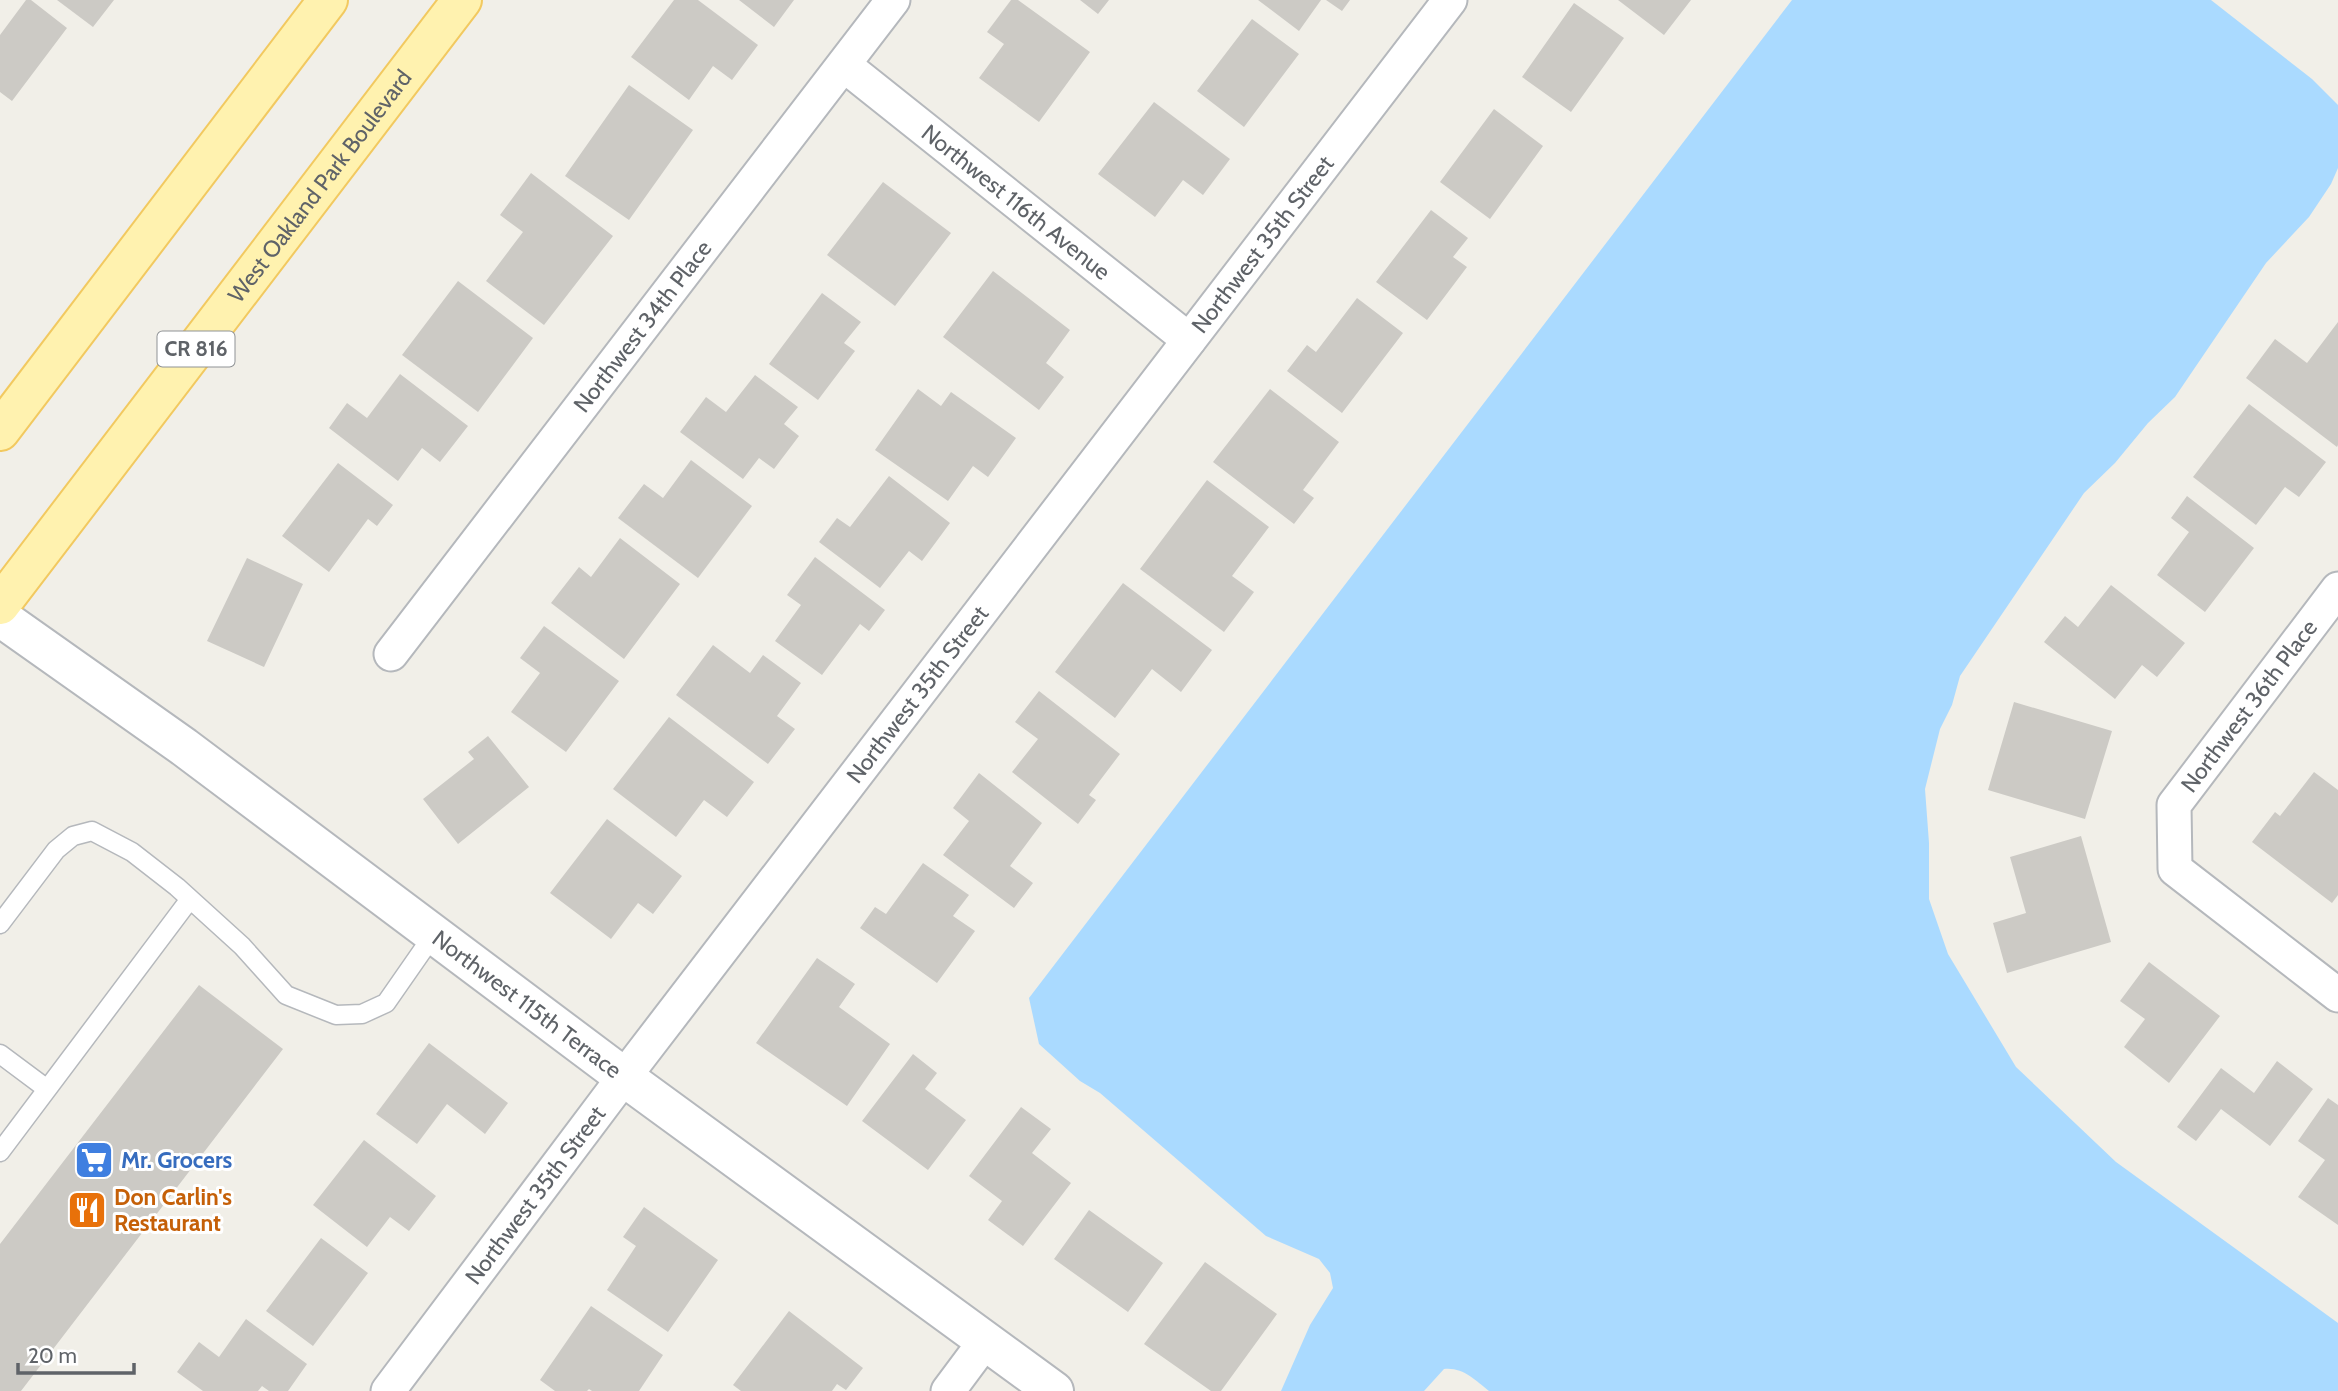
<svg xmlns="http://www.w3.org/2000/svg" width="2338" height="1391" font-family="Cabin,sans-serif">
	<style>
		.water { fill: #aadaff }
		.building { fill: #cccac5 }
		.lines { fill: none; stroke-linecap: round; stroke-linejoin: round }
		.service-casing { stroke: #b5b8bc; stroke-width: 21 }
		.minor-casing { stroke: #b5b8bc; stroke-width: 37 }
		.tertiary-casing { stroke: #b5b8bc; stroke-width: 42 }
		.primary-casing { stroke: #f2c960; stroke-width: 42 }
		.service { stroke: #fff; stroke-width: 18 }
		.minor { stroke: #fff; stroke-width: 33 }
		.tertiary { stroke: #fff; stroke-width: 38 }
		.primary { stroke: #fff2af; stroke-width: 38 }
		.labels { text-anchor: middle; stroke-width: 6; stroke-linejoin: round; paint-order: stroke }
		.shield { fill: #fff; stroke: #8f9295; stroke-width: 2 }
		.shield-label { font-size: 21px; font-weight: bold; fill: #5f6368 }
		.street-label { font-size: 23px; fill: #5f6368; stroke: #fff }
		.shop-label { font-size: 23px; font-weight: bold; fill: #366cbe; stroke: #fff; text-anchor: start }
		.food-label { font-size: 23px; font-weight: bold; fill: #c56008; stroke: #fff; text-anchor: start }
	</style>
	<rect width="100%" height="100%" fill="#f1efe8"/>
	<!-- water -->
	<path class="water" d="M1792 0H2211L2312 79 2338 105V168L2331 184 2309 217 2266 263 2175 397 2148 423 2115 463 2084 493 1960 676 1952 705 1940 729 1925 789 1929 843V899L1948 954 2016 1067 2116 1162 2338 1323V1391H1489C1475 1380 1463 1367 1444 1369L1424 1391H1281L1310 1325 1333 1288 1330 1273 1319 1259 1266 1236 1100 1093 1080 1081 1039 1044 1029 998Z"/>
	<!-- building -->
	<path class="building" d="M26 0H31L67 28 12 101 0 92V35Z
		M57 0H114L93 27Z
		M674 0H698L758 45 732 80 713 66 689 100 631 57Z
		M739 0H794L774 27Z
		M1011 0H1018L1090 52 1039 122 979 78 1004 44 987 32Z
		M1080 0H1109L1098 14Z
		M1258 0H1321L1299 31Z
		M1326 0H1350L1342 11Z
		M1618 0H1691L1664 35Z
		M1574 3 1624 38 1571 112 1522 77Z
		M1252 19 1299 54 1244 127 1197 91Z
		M629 85 693 130 629 220 565 176Z
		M1154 102 1230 159 1203 195 1183 180 1155 217 1098 174Z
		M1494 109 1543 146 1490 219 1440 182Z
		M531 173 613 236 544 325 486 281 523 232 500 215Z
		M883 182 951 233 895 306 827 255Z
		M1431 210 1468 238 1453 257 1467 267 1427 320 1376 282Z
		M993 271 1070 330 1046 363 1064 377 1039 410 943 337Z
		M458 281 533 338 478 412 402 355Z
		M822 293 861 322 844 343 855 351 818 400 769 364Z
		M1357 298 1403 333 1342 413 1287 371 1307 345 1316 352Z
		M2338 322V445L2337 447 2246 378 2275 339 2307 363Z
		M400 374 468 426 440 462 422 448 398 481 329 428 347 403 367 418Z
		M755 375 798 407 784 424 799 436 774 469 759 458 743 479 680 432 706 397 726 412Z
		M918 389 941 406 951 392 1016 438 988 477 973 466 948 501 875 450Z
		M1270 389 1339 442 1303 490 1314 498 1294 524 1213 462Z
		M2249 404 2326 462 2299 497 2285 487 2256 525 2193 477Z
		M691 460 752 506 698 578 618 518 644 484 663 498Z
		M338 463 393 505 377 526 368 519 329 572 282 536Z
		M889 476 950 523 922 561 909 551 880 588 819 542 837 518 850 527Z
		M1207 480 1269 527 1232 576 1254 592 1224 632 1140 569Z
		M2187 496 2254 548 2205 612 2157 575 2189 532 2171 518Z
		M620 538 680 584 624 659 551 603 579 567 591 577Z
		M815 557 885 610 869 631 860 624 822 675 775 641 801 605 787 595Z
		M247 558 303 584 264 667 207 641Z
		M1123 583 1212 650 1181 692 1152 669 1115 718 1055 672Z
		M2111 585 2185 643 2157 677 2142 665 2115 699 2044 642 2065 616 2078 627Z
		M544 626 619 681 566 752 511 712 540 673 520 658Z
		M713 645 750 673 763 655 801 683 777 716 795 729 768 764 676 695Z
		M1039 691 1120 754 1089 795 1096 800 1078 824 1012 772 1038 739 1015 722Z
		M2014 702 2112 731 2085 819 1988 790Z
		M669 717 754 782 727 817 704 800 676 837 613 789Z
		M488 736 529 787 458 844 423 799 474 759 468 752Z
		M2314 772 2338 790V895L2332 903 2252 842 2275 812 2280 816Z
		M979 773 1042 823 1010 866 1033 883 1014 908 943 855 969 821 953 808Z
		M607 819 682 876 653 914 638 903 611 939 550 893Z
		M2081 836 2111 942 2007 973 1993 923 2026 913 2010 857Z
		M923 863 969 895 953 916 975 931 937 983 860 928 875 907 886 914Z
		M817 958 855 984 839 1007 890 1044 847 1106 756 1043Z
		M2149 962 2220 1016 2169 1083 2124 1047 2145 1019 2120 1001Z
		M199 985 283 1049 21 1391H0V1244Z
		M429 1043 508 1103 485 1134 447 1104 417 1144 376 1114Z
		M913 1054 937 1073 925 1089 966 1120 928 1170 862 1121Z
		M2277 1061 2313 1089 2270 1146 2221 1109 2196 1141 2177 1127 2221 1068 2254 1093Z
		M2328 1098 2338 1105V1225L2298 1197 2325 1160 2298 1141Z
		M1021 1107 1051 1129 1032 1153 1071 1183 1023 1246 988 1220 1002 1201 969 1176Z
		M364 1140 436 1196 409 1231 390 1217 367 1247 313 1205Z
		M644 1207 718 1260 668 1332 607 1290 636 1246 623 1237Z
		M1089 1210 1163 1263 1128 1312 1054 1259Z
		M321 1238 368 1273 313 1346 266 1311Z
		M1205 1262 1277 1314 1221 1391H1211L1144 1344Z
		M591 1306 663 1355 639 1391H592L589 1389 587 1391H555L540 1380Z
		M789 1311 863 1368 846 1390 837 1384 832 1391H741L733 1385Z
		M246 1319 307 1364 288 1391H269L262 1386 258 1391H203L177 1372 199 1342 219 1357Z"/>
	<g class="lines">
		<!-- service casing -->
		<g class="service-casing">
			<path id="service" d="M0 924 56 850 73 836 92 831 132 852 177 887 242 946 286 995 336 1015 362 1014 386 1003 434 934
				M0 1054 47 1089
				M0 1152 190 899"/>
		</g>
		<!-- minor casing -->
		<g class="minor-casing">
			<g id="minor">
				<path id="s1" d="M844 65 1189 340"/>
				<path d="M2338 589 2174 805 2175 869 2338 995"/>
				<path id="s2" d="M391 654 893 0"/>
				<path id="s3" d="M388 1391 624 1077 1450 0"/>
				<path d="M948 1391 986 1340"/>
			</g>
		</g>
		<!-- tertiary casing -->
		<g class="tertiary-casing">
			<g id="tertiary">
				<path id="s4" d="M0 617 184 747 624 1077 1054 1391"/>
			</g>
		</g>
		<!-- primary casing -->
		<g class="primary-casing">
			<g id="primary">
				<path d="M0 431 328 0"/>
				<path id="s5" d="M0 605 462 0"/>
			</g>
		</g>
		<!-- service -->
		<use href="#service" class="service"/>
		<!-- minor -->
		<use href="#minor" class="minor"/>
		<!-- tertiary -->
		<use href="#tertiary" class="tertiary"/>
		<!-- primary -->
		<use href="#primary" class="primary"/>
	</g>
	<!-- icons -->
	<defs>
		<g id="supermarket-square" transform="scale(2.0125)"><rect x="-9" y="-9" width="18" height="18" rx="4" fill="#3f7fe0" stroke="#fff"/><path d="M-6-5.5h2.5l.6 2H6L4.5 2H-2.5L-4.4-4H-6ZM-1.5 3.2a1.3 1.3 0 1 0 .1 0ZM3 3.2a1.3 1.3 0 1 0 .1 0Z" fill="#fff"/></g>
		<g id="restaurant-square" transform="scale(2.0125)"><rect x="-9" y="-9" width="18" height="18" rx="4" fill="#e8710a" stroke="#fff"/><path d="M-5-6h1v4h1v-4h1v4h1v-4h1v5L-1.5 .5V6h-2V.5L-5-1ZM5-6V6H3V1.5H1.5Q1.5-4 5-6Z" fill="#fff"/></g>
	</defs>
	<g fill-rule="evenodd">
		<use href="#supermarket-square" x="94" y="1160"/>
		<use href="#restaurant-square" x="87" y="1210"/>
	</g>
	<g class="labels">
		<!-- shield labels -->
		<rect class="shield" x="157.5" y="331.5" width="77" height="35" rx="5"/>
		<g class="shield-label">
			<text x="196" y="356">CR 816</text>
		</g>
		<!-- street labels -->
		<g class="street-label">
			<text dy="8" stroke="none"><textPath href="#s5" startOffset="527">West Oakland Park Boulevard</textPath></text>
			<text dy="8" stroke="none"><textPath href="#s1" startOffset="220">Northwest 116th Avenue</textPath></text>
			<text dy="8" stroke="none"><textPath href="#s3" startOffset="1442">Northwest 35th Street</textPath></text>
			<text dy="8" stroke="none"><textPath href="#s2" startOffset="413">Northwest 34th Place</textPath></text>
			<text dy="8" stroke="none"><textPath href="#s3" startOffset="875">Northwest 35th Street</textPath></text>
			<text transform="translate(2249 706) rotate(-53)" y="8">Northwest 36th Place</text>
			<text dy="8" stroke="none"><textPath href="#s4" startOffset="654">Northwest 115th Terrace</textPath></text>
			<text dy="8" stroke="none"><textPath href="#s3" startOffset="245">Northwest 35th Street</textPath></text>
		</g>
		<!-- shop labels -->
		<g class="shop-label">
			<text x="121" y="1168">Mr. Grocers</text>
		</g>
		<!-- food labels -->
		<g class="food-label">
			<text x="114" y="1205">Don Carlin's<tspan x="114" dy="26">Restaurant</tspan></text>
		</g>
	</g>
	<!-- scale -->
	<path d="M18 1363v10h116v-10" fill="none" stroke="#5f6368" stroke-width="3.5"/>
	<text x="28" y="1363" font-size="21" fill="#5f6368" stroke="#ffffff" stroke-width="5" paint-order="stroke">20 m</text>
</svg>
